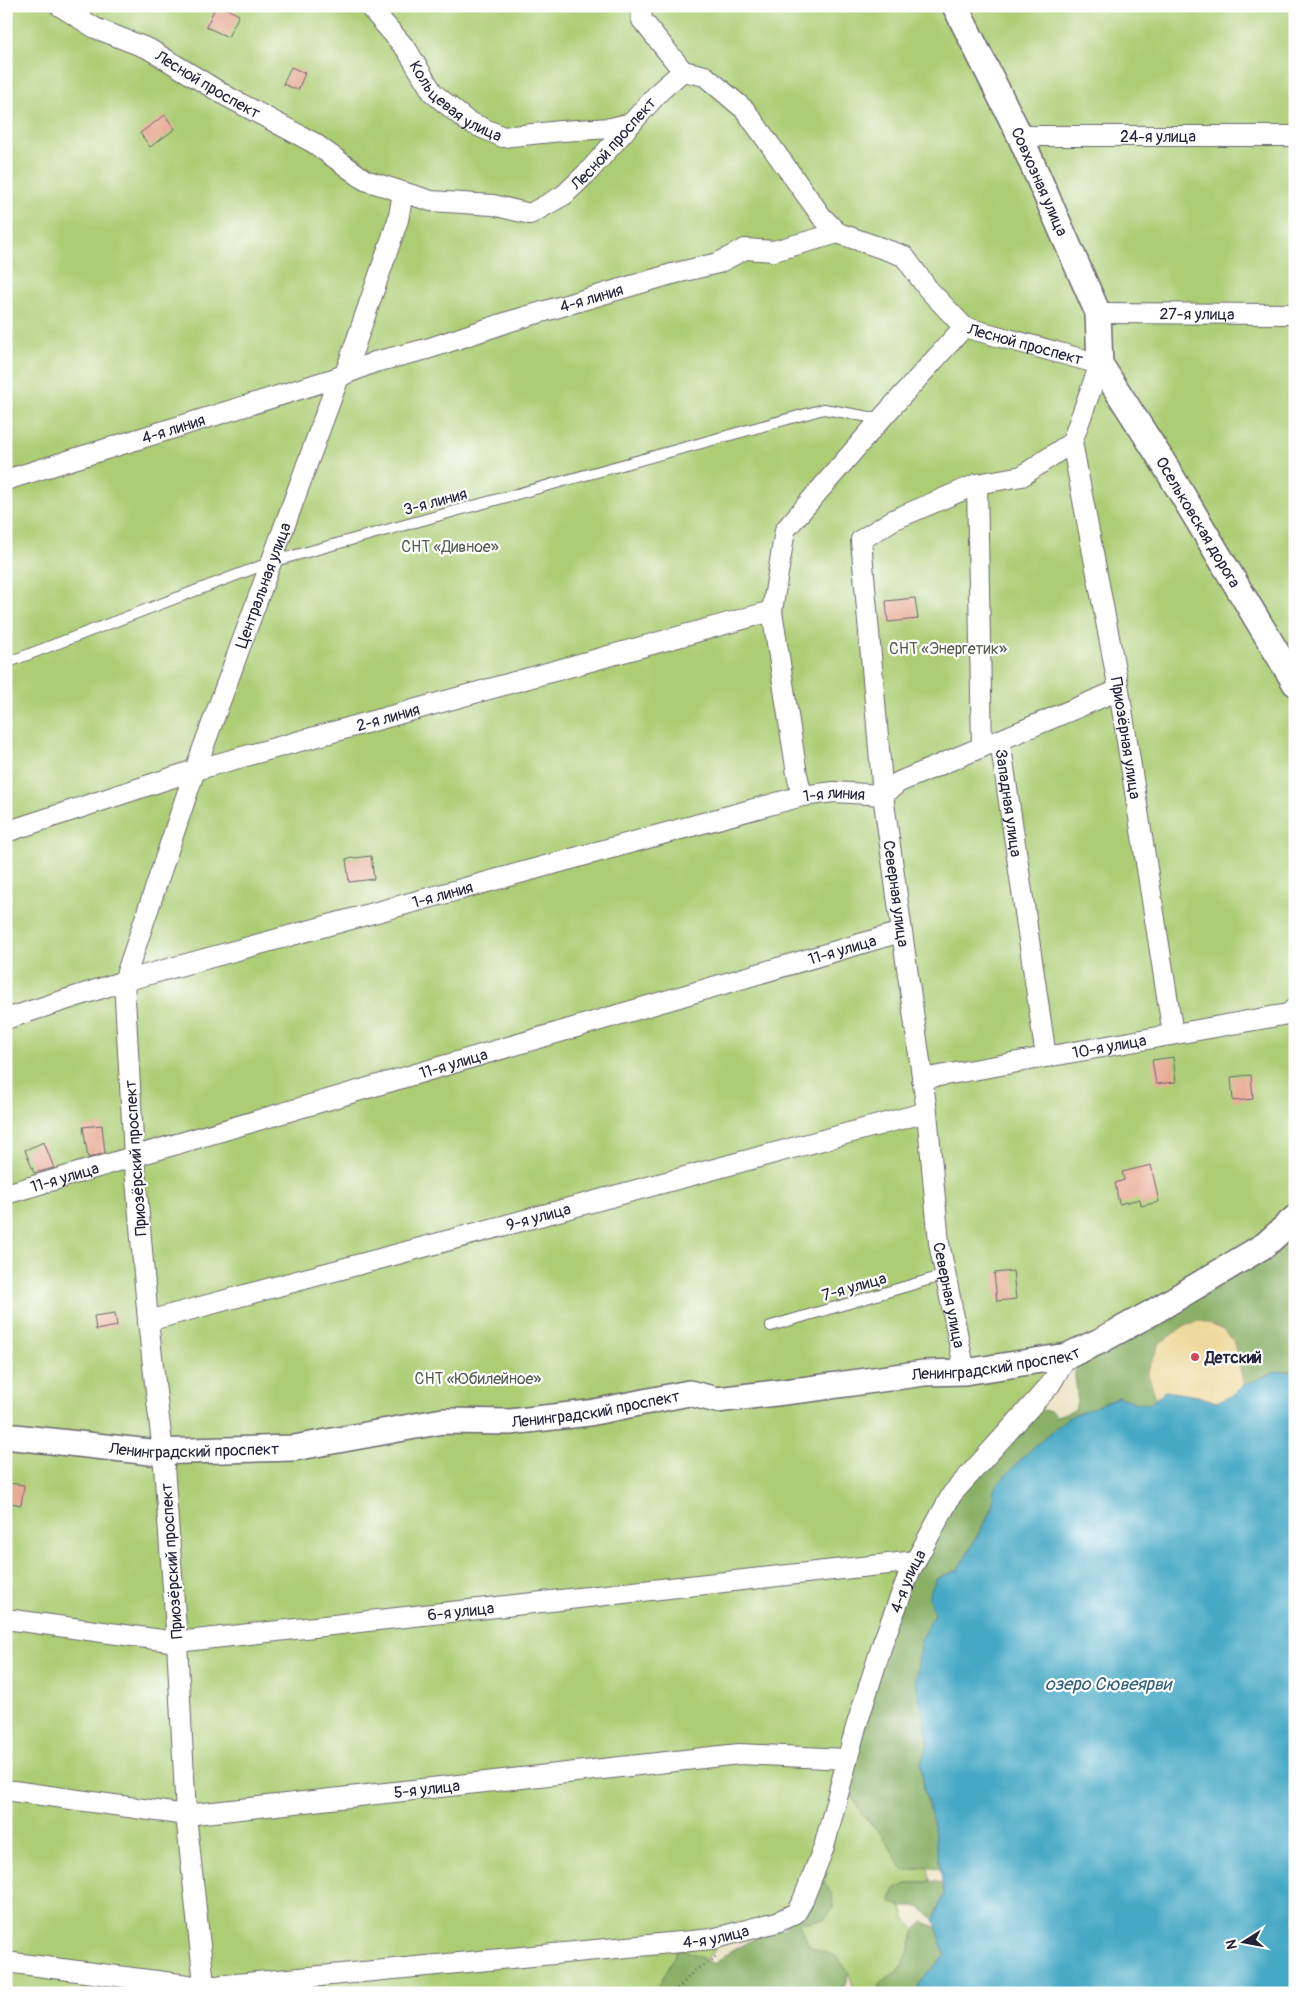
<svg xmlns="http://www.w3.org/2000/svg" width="1301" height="1999" font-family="Pangolin,sans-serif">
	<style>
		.green { fill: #adcd75; stroke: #687858 }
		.forest { fill: #8ab066; stroke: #566950 }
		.sand { fill: #eeda9e; stroke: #887e6c }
		.water { fill: #44a8c4; stroke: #336580 }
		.building { fill: #e7aa94 }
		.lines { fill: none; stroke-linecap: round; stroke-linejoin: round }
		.service-casing { stroke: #69666c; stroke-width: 12 }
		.minor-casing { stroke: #69666c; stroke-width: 22 }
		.tertiary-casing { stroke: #69666c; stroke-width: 28 }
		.path { stroke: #69666c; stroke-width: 3; stroke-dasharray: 1 4; stroke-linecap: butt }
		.service { stroke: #fff; stroke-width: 10 }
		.minor { stroke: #fff; stroke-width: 20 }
		.tertiary { stroke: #fff; stroke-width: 25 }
		.poi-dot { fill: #d1495b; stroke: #fff; stroke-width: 2 }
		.labels { text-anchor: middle; stroke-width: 4.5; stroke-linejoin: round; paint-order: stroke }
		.street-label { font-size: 16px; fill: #22223b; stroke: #fff }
		.park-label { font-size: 16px; fill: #535e4f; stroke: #fff }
		.poi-label { font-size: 16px; font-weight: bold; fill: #22223b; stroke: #fff; text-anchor: start }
		.water-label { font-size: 18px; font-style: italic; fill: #315e79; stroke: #fff }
	</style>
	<rect width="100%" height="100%" fill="#fff"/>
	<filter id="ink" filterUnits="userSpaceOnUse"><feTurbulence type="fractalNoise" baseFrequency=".02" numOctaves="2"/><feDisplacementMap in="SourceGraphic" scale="10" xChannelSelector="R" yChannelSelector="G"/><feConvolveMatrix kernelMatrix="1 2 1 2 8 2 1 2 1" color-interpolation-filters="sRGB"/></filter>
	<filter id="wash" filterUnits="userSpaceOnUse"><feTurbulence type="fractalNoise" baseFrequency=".0096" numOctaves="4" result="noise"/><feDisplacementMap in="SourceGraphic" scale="20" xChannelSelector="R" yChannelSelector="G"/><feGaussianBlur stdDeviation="1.12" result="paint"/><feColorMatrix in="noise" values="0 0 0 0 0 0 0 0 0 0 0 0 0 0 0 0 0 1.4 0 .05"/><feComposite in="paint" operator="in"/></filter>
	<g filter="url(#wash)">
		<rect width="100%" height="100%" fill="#ede5c8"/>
		<!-- green -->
		<path class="green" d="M6 6H1295V1207L1153 1312 1067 1356 952 1494 803 1900 722 1942 674 1993H6V1020L796 790 6 1018Z
			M847 1788 862 1814 883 1836 904 1871 928 1866 930 1881 907 1884 894 1890 891 1902 902 1907 905 1918 915 1929 908 1954 899 1971 880 1983V1993H849L853 1986C846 1959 834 1956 810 1947L798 1923 825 1919 821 1877Z"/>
		<!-- forest -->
		<path class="forest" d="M1295 1234V1372C1279 1367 1258 1380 1244 1385L1233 1339 1221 1329 1187 1324 1160 1343 1148 1371 1156 1398 1149 1404 1138 1403 1119 1397 995 1488 992 1509 958 1570 936 1579 934 1614 921 1639 916 1680 929 1743 921 1762 924 1789 933 1822 941 1869 928 1866 904 1871 883 1836 862 1814 847 1788 902 1582 952 1494 1039 1410 1051 1411 1056 1416 1075 1410C1076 1405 1078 1398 1077 1393 1077 1380 1071 1372 1080 1360Z
			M821 1877 832 1894 833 1908 825 1919 798 1923 810 1947 836 1956 849 1972 842 1993H655L679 1947 714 1964 728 1953 755 1938 783 1929Z
			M930 1881 943 1883 944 1894 934 1919 919 1907H902L891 1902 894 1890 907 1884Z
			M924 1922 937 1928 945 1955 919 1984V1993H880L879 1983 899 1971 908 1954 915 1929Z"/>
		<!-- sand -->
		<path class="sand" d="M1201 1321 1221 1329 1233 1339 1244 1385 1230 1397 1216 1402 1198 1396 1165 1391 1156 1398 1147 1372 1160 1343 1187 1324Z"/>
		<!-- water -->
		<path class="water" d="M1291 1371 1295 1372V1993H919V1984L945 1955 934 1919 944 1894 933 1822 924 1789 921 1762 929 1742 916 1680 921 1639 934 1614 928 1597 936 1579 958 1570 992 1510 994 1488 1027 1453 1067 1418 1119 1397 1138 1403 1149 1404 1165 1391 1198 1396 1216 1402 1230 1397 1244 1385 1277 1372Z"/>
		<g id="blocks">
			<!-- building -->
			<path class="building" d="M216 6H221L239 15 228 37 206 27Z
				M291 67 305 73 298 90 283 84Z
				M165 115 175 129 150 147 140 133Z
				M915 598 918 619 888 622 886 601Z
				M371 856 374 879 349 882 346 859Z
				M1173 1057 1176 1082 1156 1084 1152 1060Z
				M1251 1075 1253 1099 1233 1101 1231 1077Z
				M102 1125 105 1153 88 1158 83 1127Z
				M44 1142 54 1168 34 1173 25 1150Z
				M1151 1165 1159 1202 1141 1206 1140 1199 1119 1204 1115 1183 1124 1180 1122 1172Z
				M1013 1271 1016 1299 997 1301 994 1273Z
				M115 1313 117 1326 96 1330 94 1316Z
				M9 1483 24 1485 21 1505 6 1502Z"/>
		</g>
	</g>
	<g filter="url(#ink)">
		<use href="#blocks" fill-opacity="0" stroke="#69666c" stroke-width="1"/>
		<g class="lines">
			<!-- service casing -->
			<g class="service-casing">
				<path id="service" d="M6 663 271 562 824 409 881 419
					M771 1326 945 1275"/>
			</g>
			<!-- minor casing -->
			<g class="minor-casing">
				<g id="minor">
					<path id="s1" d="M60 6 95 28 149 49 228 97 314 143 365 180 431 201 493 205 530 214 564 195 589 171 660 91 683 71 705 76 745 110 822 217 838 233 904 256 928 289 964 327 1100 364 1072 442 1022 476 977 484 893 520 861 540 883 795 927 1112 939 1243 965 1372"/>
					<path id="s2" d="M369 6 407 50 433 93 467 121 503 137 561 131 611 128 632 123"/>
					<path d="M641 6 642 20 683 71"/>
					<path id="s3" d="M1020 136H1295"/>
					<path id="s4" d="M1098 313 1295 314"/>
					<path id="s5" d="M345 374 375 362 427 349 511 321 672 274 718 263 745 249 774 251 838 233"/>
					<path id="s6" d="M1072 442 1119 690 1173 1034"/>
					<path id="s7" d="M6 480 339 377"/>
					<path id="s8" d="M977 484 982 747 1000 740 1046 1057"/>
					<path d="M1000 740 1119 690"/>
					<path d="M802 796 797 774 772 611 785 530 881 419 964 327"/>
					<path id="s9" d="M6 832 195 770 772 611"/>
					<path id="s10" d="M6 1019 124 981 802 796 834 792 883 795 899 782 982 747"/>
					<path id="s11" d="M922 1079 1288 1014 1295 1008"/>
					<path id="s12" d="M6 1194 901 932"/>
					<path id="s13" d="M148 1321 927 1112"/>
					<path id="s14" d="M6 1619 177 1642 916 1561"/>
					<path id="s15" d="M6 1790 186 1815 739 1754 847 1759"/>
					<path id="s16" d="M6 1962 204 1987 712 1939 777 1922 796 1913 803 1900 824 1847 856 1727 883 1642 910 1571 952 1494 1050 1385 1067 1356"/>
					<path id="s17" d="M205 1993 186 1815 177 1642 163 1453 148 1321 134 1156 124 981 195 770 339 377 345 374 398 220 403 193"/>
				</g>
			</g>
			<!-- tertiary casing -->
			<g class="tertiary-casing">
				<g id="tertiary">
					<path id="s18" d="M955 6 1020 136 1098 313 1100 364 1161 459 1295 683"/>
					<path id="s19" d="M6 1436 150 1452 294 1448 443 1421 510 1422 589 1413 689 1393 717 1400 809 1389 924 1373 965 1372 1067 1356 1100 1341 1153 1312 1265 1245 1295 1218"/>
				</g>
			</g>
			<!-- path -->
			<path class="path" d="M674 1993 695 1970 713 1960 716 1956"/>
			<!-- service -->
			<use href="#service" class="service"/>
			<!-- minor -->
			<use href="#minor" class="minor"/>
			<!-- tertiary -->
			<use href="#tertiary" class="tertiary"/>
		</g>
	</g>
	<!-- markers -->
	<circle class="poi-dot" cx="1195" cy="1357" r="5"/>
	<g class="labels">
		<!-- street labels -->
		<g class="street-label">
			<text dy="6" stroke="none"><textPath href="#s1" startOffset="168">Лесной проспект</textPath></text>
			<text dy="6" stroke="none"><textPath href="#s2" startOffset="131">Кольцевая улица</textPath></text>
			<text dy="6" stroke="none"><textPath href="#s3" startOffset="138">24-я улица</textPath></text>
			<text dy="6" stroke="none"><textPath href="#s1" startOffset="632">Лесной проспект</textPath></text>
			<text dy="6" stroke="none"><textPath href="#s18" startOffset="195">Совхозная улица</textPath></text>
			<text dy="6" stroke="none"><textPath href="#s5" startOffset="258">4-я линия</textPath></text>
			<text dy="6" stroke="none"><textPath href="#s4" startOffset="99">27-я улица</textPath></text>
			<text dy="6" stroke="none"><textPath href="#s1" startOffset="1189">Лесной проспект</textPath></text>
			<text dy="6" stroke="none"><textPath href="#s7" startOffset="175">4-я линия</textPath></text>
			<text transform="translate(435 501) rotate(-15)" y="6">3-я линия</text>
			<text dy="6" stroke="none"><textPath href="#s18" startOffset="576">Осельковская дорога</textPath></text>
			<text dy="6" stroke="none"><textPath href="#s17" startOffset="1435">Центральная улица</textPath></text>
			<text dy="6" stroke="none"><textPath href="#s9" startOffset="399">2-я линия</textPath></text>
			<text dy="6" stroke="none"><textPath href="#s6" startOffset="301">Приозёрная улица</textPath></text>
			<text dy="6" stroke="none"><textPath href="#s10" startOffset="859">1-я линия</textPath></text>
			<text dy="6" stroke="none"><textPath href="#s8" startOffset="346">Западная улица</textPath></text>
			<text dy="6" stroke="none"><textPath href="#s1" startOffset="1940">Северная улица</textPath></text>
			<text dy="6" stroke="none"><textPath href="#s10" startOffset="454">1-я линия</textPath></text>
			<text dy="6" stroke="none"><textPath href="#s12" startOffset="871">11-я улица</textPath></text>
			<text dy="6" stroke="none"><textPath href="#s11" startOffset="190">10-я улица</textPath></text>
			<text dy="6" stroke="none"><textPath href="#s12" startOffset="466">11-я улица</textPath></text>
			<text transform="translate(135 1158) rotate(-94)" y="6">Приозёрский проспект</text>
			<text dy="6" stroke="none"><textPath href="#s12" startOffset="61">11-я улица</textPath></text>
			<text dy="6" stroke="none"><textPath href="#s13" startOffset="404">9-я улица</textPath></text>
			<text transform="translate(854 1286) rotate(-16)" y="6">7-я улица</text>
			<text dy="6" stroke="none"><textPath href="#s1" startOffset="2345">Северная улица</textPath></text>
			<text dy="6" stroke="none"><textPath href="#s19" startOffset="999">Ленинградский проспект</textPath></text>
			<text dy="6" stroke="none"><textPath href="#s19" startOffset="594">Ленинградский проспект</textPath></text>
			<text dy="6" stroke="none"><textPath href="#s19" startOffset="189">Ленинградский проспект</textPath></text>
			<text transform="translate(171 1561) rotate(-94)" y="6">Приозёрский проспект</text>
			<text dy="6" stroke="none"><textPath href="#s16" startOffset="1149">4-я улица</textPath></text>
			<text dy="6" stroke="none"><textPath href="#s14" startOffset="458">6-я улица</textPath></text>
			<text dy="6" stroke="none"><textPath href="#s15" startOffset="424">5-я улица</textPath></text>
			<text dy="6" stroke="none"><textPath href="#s16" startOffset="714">4-я улица</textPath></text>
		</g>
		<!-- park labels -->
		<g class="park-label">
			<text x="450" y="552">СНТ «Дивное»</text>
			<text x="948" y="654">СНТ «Энергетик»</text>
			<text x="478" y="1384">СНТ «Юбилейное»</text>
		</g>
		<!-- poi labels -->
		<g class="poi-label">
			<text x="1205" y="1363">Детский</text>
		</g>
		<!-- water labels -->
		<g class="water-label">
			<text x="1108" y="1690">озеро Сювеярви</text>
		</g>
	</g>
	<!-- margin -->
	<rect width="1301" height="1999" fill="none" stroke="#fff" stroke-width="25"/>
	<!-- north arrow -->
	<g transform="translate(1244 1942) rotate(259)" stroke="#ffffff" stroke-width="4" paint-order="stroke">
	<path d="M0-4L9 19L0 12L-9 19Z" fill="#22223b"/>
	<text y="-8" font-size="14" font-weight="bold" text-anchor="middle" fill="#22223b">N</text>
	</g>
</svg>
